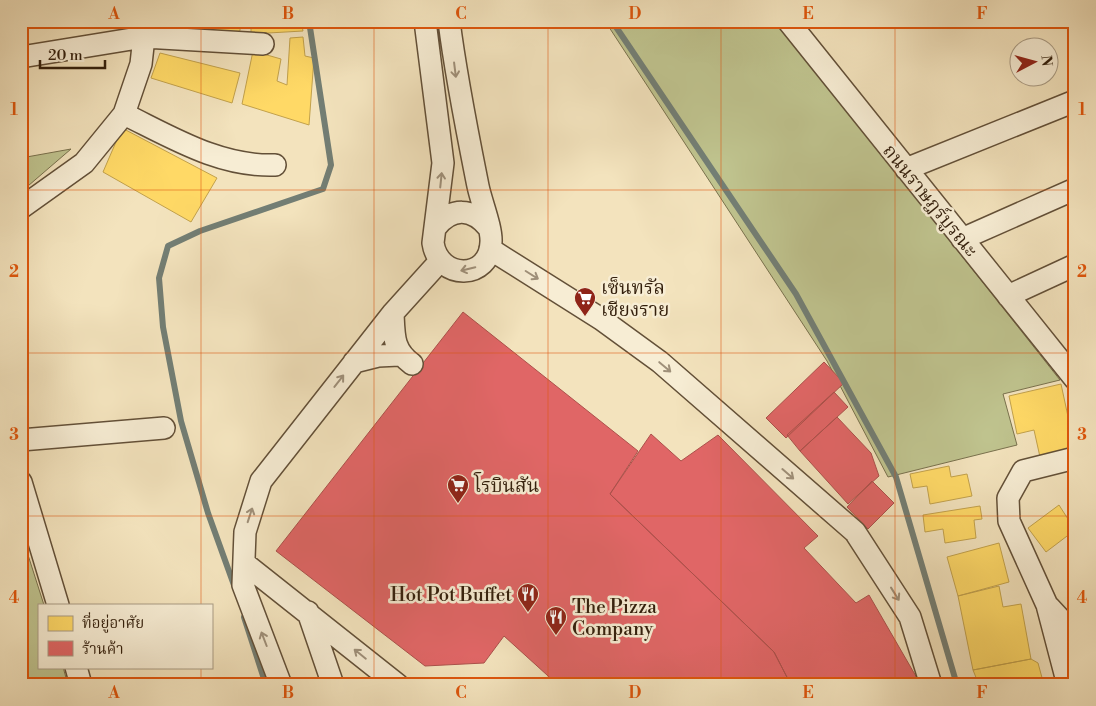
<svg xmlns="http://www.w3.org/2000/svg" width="1096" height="706" font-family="'Libre Bodoni','Noto Serif Thai',serif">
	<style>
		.green { fill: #bfc38e; stroke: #79714d }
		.homes { fill: #ffd966; stroke: #c2a14b }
		.shops { fill: #e06666; stroke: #ac514b }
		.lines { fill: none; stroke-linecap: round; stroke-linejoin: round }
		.stream { stroke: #737e74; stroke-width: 6 }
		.minor-casing { stroke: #635038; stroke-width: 24 }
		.minor { stroke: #f7edd4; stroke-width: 21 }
		.oneway { stroke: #9f907a }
		.grid { fill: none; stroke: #df560c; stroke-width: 1; stroke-opacity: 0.55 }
		.labels { text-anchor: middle; stroke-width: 5; stroke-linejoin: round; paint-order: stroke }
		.street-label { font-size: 19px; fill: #331f0c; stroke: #f7edd4 }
		.poi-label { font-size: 19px; fill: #331f0c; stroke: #f7edd4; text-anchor: start }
		.neatline { fill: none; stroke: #df560c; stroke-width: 2 }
		.grid-label { font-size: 16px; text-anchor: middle; font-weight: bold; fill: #df560c }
	</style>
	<rect width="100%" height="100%" fill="#f3e3bd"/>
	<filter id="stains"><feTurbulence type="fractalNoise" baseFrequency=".004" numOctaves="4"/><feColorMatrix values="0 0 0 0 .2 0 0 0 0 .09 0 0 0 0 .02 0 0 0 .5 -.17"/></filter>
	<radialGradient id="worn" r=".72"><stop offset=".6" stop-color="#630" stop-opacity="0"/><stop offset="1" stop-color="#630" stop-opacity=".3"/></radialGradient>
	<!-- green -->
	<path class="green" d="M605 21H776L1060 380 1003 394 1017 445 888 477 827 361Z
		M71 149 21 192V193V158Z
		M21 533 44 605H39V667H63L68 685H21Z"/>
	<!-- homes -->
	<path class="homes" d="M210 21H242L239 34H210Z
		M251 21H301L303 31 251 34Z
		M303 37 305 56 314 58 309 125 242 104 253 51 281 59 277 81 287 85 290 38Z
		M160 53 240 73 232 103 151 78Z
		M122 128 217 178 191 222 103 172Z
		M1061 384 1075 449 1040 457 1034 430 1017 434 1009 396Z
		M949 466 951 477 967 474 972 496 930 504 927 486 913 488 910 474Z
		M1075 475V491L1069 482Z
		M1059 505 1075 530 1046 552 1028 528Z
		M980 506 982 519 974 520 976 538 945 543 943 529 925 532 923 515Z
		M999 543 1009 582 958 596 947 557Z
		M1075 581V595L1068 586Z
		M999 586 1003 607 1021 604 1031 659 973 670 958 596Z
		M1031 659 1038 663 1044 685H979L973 670Z"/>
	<!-- shops -->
	<path class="shops" d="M463 312 638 451 610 494 774 652 791 685H558L504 636 484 663 425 666 276 551Z
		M824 362 844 383 786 438 766 418Z
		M834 392 848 407 800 451 787 435Z
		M837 417 871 453 879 476 848 504 800 451Z
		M651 434 681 461 718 435 818 536 804 548 856 603 869 595 921 685H791L774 652 610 494Z
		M872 481 894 503 868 529 847 507Z"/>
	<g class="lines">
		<!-- stream -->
		<path class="stream" d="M612 21 796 294 896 477 957 685
			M235 588 208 513 181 421 163 327 159 278 168 246 200 231 323 189 331 165 309 21
			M244 617 266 685"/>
		<!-- minor casing -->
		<g class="minor-casing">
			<path id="minor" d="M425 21 443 163 433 243C439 281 490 280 491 242 492 228 481 201 478 186 467 131 456 77 449 21
				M788 21 1075 379
				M21 57 144 37 263 44
				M124 114C173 138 220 167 275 165
				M906 169 1075 101
				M21 208 84 163 124 114 141 64 144 37 140 21
				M436 227C452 207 472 208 488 227
				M962 239 1075 189
				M490 249 601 319 660 362 855 532 910 617 931 685
				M1008 296 1075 265
				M393 313C394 336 393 350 412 364
				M354 362 378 356 399 355
				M21 440 164 428
				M21 482 58 605
				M244 563 398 685
				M1049 607 1075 635
				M308 612 333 685
				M76 667 81 685
				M281 685 243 585 245 532 261 481 393 313 440 261
				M1068 685 1047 605 1009 521 1008 498 1023 471 1075 458"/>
		</g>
		<!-- minor -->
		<use href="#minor" class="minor"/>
	</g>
	<!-- one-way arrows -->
	<defs><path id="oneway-shaft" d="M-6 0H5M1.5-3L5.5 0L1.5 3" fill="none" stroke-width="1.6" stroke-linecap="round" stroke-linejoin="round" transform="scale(1.25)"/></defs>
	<g class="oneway">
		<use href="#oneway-shaft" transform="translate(455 70) rotate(83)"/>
		<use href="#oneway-shaft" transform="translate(441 180) rotate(-84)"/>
		<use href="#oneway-shaft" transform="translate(468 269) rotate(167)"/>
		<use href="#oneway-shaft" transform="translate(532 275) rotate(32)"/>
		<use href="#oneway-shaft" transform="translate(665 367) rotate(40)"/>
		<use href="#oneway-shaft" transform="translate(339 381) rotate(-52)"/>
		<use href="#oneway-shaft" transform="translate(788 474) rotate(41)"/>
		<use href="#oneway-shaft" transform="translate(250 515) rotate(-72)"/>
		<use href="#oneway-shaft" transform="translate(895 594) rotate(58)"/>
		<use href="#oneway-shaft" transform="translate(264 639) rotate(-111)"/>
		<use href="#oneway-shaft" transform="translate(360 654) rotate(-141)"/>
	</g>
	<!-- grid -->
	<path class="grid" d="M201 21V605M374 21V685M548 21V685M721 21V685M895 21V685M21 190H1075M21 353H1075M21 516H1075M201 667V685"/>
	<!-- icons -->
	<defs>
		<g id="supermarket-pin" transform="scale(1.125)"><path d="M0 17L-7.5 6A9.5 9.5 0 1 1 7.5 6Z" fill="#8f2418" stroke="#f7edd4"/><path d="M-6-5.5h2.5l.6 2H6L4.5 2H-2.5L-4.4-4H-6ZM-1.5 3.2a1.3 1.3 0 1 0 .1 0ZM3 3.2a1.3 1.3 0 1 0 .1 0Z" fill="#fff"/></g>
		<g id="restaurant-pin" transform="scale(1.125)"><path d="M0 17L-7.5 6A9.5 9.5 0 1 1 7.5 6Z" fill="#8f2418" stroke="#f7edd4"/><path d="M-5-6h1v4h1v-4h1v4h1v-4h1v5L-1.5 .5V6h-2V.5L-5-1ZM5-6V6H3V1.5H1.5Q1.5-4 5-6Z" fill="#fff"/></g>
	</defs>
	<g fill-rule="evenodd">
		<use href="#supermarket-pin" x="585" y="298"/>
		<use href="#supermarket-pin" x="458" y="485"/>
		<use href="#restaurant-pin" x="528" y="594"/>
		<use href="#restaurant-pin" x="556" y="617"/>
	</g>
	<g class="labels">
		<!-- street labels -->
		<g class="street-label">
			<text transform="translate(931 200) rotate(51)" y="7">ถนนราษฎร์บูรณะ</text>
		</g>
		<!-- poi labels -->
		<g class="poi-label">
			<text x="601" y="294">เซ็นทรัล<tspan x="601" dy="22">เชียงราย</tspan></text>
			<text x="474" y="492">โรบินสัน</text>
			<text x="512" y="601" text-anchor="end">Hot Pot Buffet</text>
			<text x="572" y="613">The Pizza<tspan x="572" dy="22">Company</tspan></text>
		</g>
	</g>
	<!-- margin -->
	<rect width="1096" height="706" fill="none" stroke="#f3e3bd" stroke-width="55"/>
	<!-- legend -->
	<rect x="38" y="604" width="175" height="65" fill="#f7edd4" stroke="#a99b84"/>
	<rect x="48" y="616" width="25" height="15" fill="#ffd966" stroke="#a99b84"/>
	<text x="82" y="628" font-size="15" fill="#331f0c">ที่อยู่อาศัย</text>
	<rect x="48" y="641" width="25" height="15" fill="#e06666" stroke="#a99b84"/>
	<text x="82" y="654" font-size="15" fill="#331f0c">ร้านค้า</text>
	<!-- north arrow -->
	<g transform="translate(1034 62) rotate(84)"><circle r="24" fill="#f7edd4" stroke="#a99b84"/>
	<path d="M0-4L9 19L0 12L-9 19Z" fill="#8f2418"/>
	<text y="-8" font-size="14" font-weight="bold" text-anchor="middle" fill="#331f0c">N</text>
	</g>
	<!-- scale -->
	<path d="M40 60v8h65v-8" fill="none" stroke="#331f0c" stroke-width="2.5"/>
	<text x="48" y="60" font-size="15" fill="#331f0c" stroke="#f7edd4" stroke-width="4" paint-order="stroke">20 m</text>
	<rect x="28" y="28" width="1040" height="650" class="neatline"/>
	<g class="grid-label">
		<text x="114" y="19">A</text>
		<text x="288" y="19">B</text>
		<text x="461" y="19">C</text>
		<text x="635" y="19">D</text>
		<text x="808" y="19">E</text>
		<text x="982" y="19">F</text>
		<text x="14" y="115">1</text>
		<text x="1082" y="115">1</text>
		<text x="14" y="277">2</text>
		<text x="1082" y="277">2</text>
		<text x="14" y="440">3</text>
		<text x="1082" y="440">3</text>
		<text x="14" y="603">4</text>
		<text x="1082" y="603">4</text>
		<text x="114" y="698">A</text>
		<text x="288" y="698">B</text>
		<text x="461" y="698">C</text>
		<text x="635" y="698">D</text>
		<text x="808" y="698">E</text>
		<text x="982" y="698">F</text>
	</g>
	<rect width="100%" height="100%" filter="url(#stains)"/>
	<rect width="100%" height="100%" fill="url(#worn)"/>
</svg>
